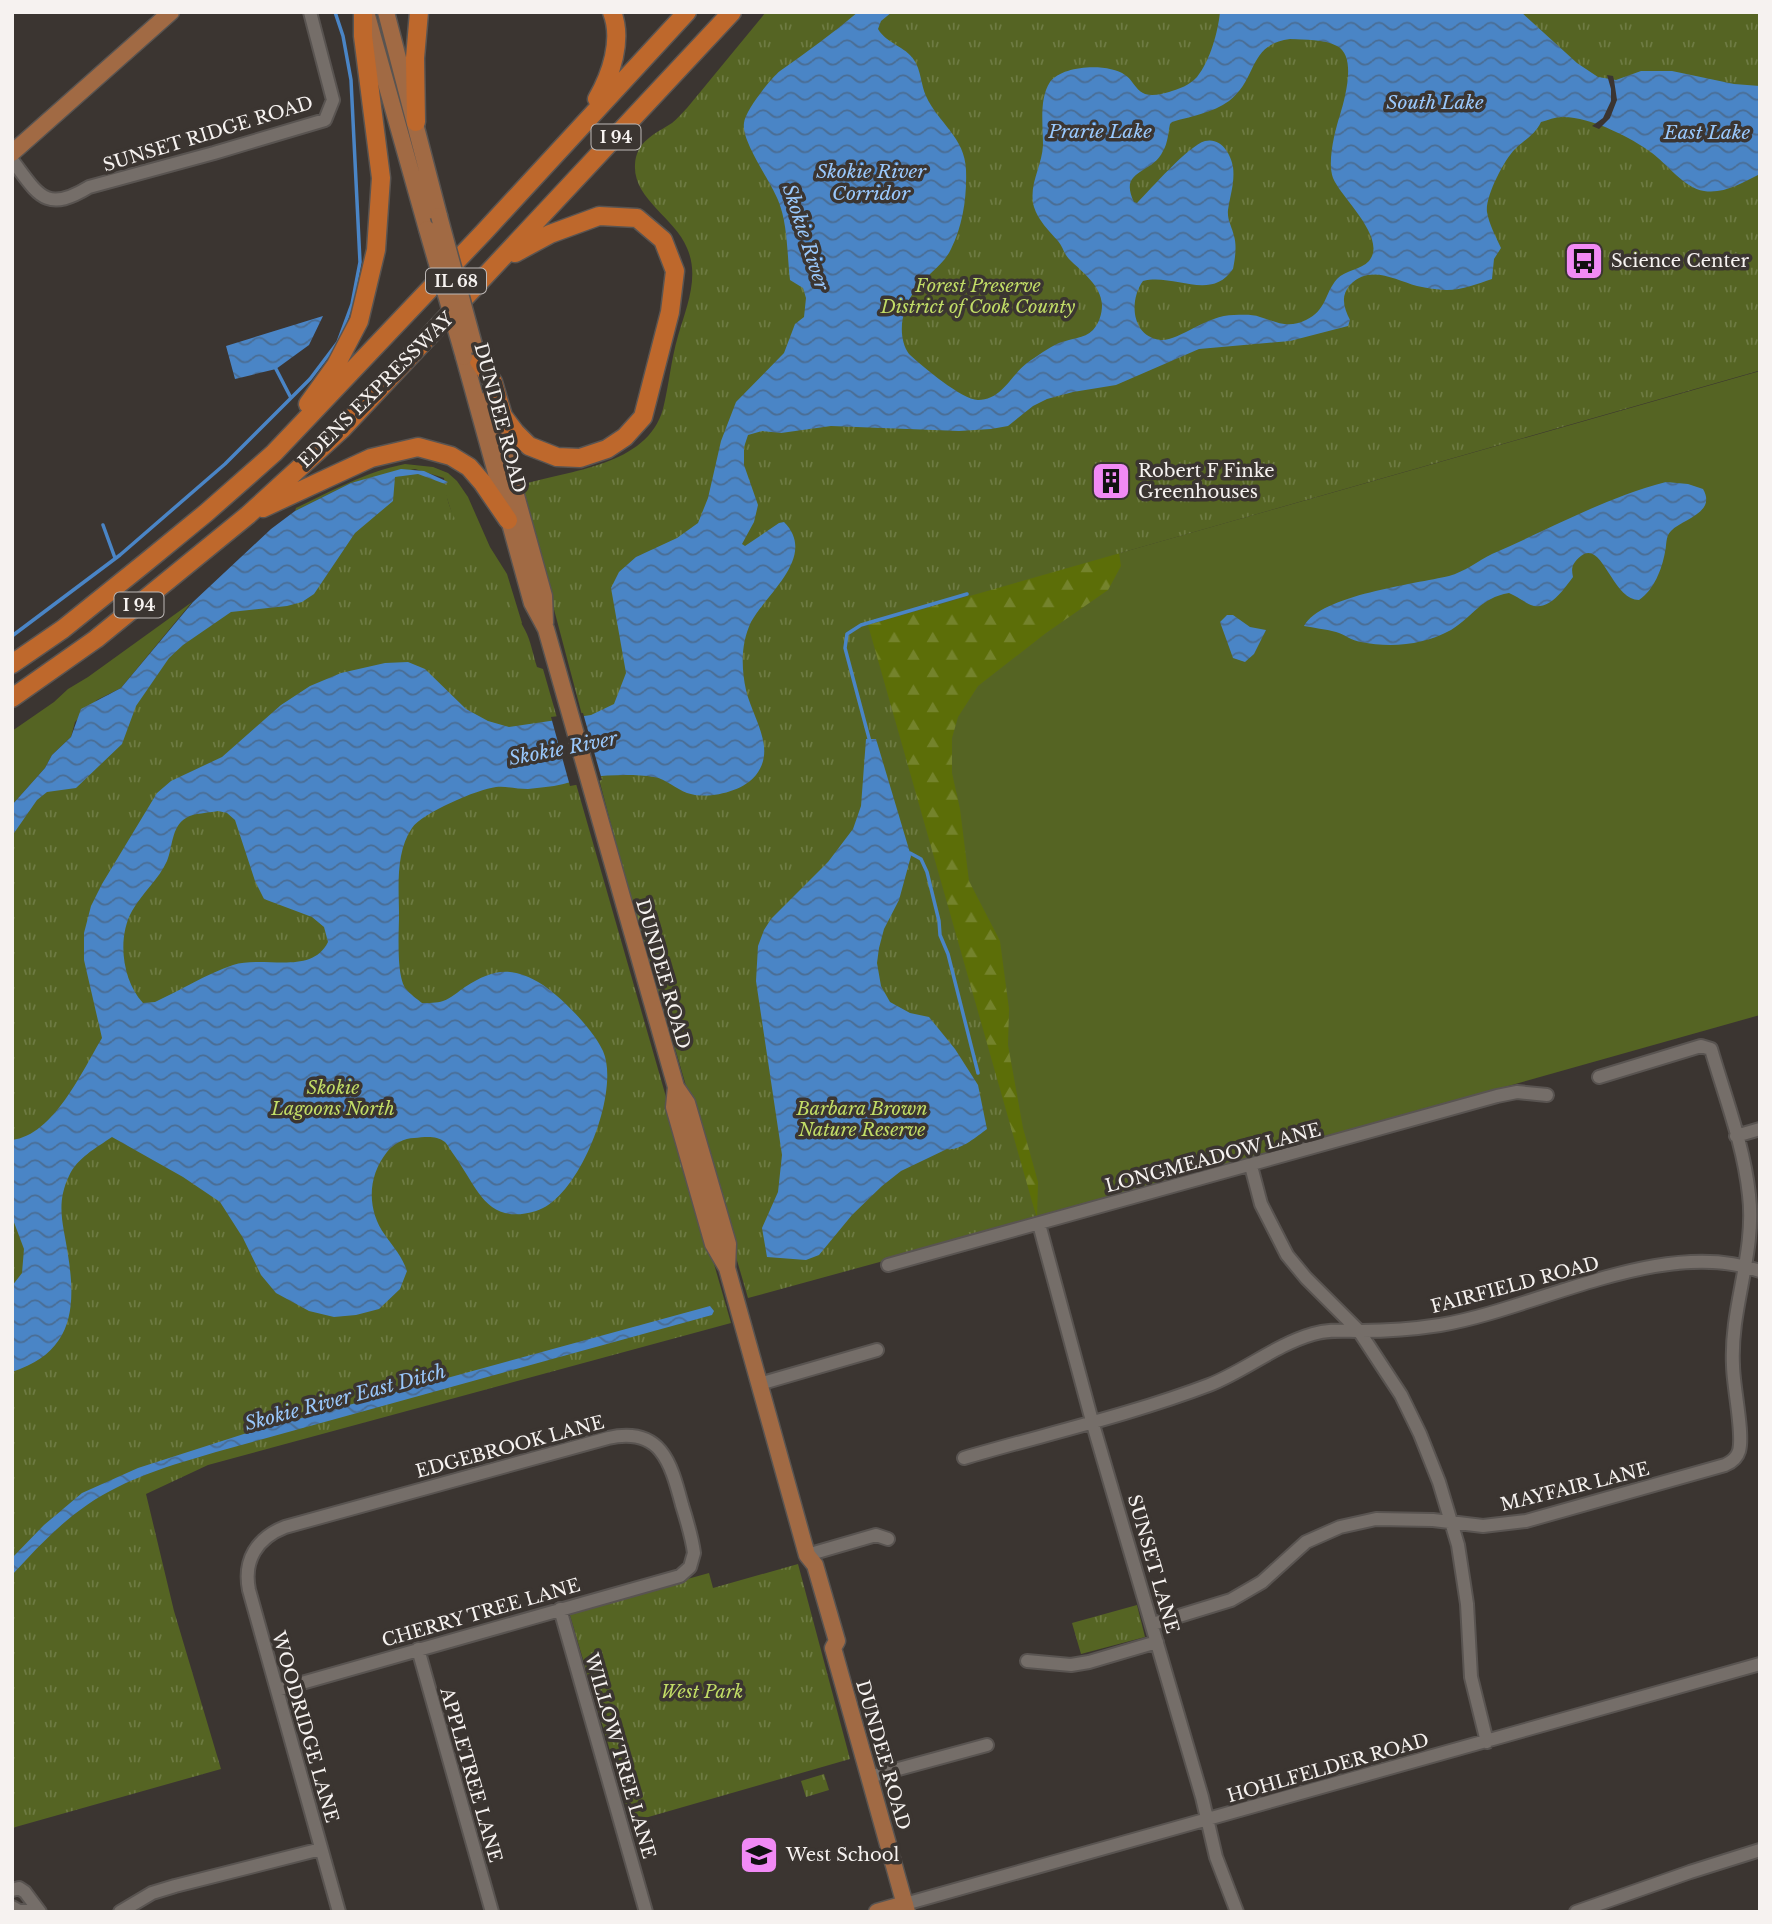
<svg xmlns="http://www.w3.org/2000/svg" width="1772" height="1924" font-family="'Libre Baskerville',serif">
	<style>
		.green { fill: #556423 }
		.forest { fill: url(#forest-firs) }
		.park { fill: url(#park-tufts) }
		.water { fill: url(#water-waves); fill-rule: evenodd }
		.pier { fill: #3b3531 }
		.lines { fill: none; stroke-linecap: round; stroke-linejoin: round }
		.stream { stroke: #4a85c6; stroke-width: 3.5 }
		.minor-casing { stroke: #595451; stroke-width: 16 }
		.major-casing { stroke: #595451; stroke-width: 19 }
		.highway-casing { stroke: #595451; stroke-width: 21 }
		.minor { stroke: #756e69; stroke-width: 12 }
		.major { stroke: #a16a44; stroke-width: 16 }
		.highway { stroke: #be682c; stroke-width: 18 }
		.major-bridge-casing { stroke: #595451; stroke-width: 19; stroke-linecap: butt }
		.major-bridge { stroke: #a16a44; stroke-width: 16 }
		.labels { text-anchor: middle; stroke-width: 7; stroke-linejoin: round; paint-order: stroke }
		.shield { fill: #3b3531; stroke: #beb9b7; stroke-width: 2 }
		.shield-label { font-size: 16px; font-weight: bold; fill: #f6f2f0 }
		.street-label { font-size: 18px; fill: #f6f2f0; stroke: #3b3531 }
		.poi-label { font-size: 18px; fill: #f6f2f0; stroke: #3b3531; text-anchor: start }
		.park-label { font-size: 18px; font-style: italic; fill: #c1dc66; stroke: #3b3531 }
		.water-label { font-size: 19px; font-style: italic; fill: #9ac8fc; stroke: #3b3531 }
	</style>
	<defs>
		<pattern id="forest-firs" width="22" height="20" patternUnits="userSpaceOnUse" patternTransform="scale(1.75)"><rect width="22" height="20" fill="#5c6e08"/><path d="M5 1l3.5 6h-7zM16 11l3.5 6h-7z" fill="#74832c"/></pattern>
		<pattern id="park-tufts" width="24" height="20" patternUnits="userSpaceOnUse" patternTransform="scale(1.75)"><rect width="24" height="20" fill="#556423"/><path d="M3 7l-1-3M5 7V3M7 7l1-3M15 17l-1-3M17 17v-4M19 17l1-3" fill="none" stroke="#6e7b43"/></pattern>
		<pattern id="water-waves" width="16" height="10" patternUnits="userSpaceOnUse" patternTransform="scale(1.75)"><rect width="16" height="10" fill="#4a85c6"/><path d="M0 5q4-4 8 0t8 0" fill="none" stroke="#4a6d94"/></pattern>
	</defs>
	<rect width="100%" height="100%" fill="#3b3531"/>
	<!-- green -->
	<path class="green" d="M1760 371V1015L1037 1219 867 625Z
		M405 464 433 467 448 473 457 481 468 497 490 547 507 574 522 623 518 627 503 675 446 495 444 478 415 469 351 483 295 511 296 508C332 491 365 472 405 464Z
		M192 602 121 688 97 700 75 722 71 737 52 755 45 768 12 805V731L54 702 68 689 88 677Z"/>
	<!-- forest -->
	<path class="forest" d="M1118 545 1121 566 1108 590 1046 633 978 686 958 717 952 738V773L960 809 969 881 1000 941 1009 1009 1008 1045 1023 1128 1038 1182 1037 1219 840 625Z"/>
	<!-- park -->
	<path class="park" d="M766 12H1760V377L1758 371 868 625 1037 1219 748 1298 625 877 521 485C570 470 647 466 663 409 669 385 671 360 678 336 686 308 700 277 687 248 675 218 633 199 635 165 636 141 655 134 672 123 677 119 682 113 687 108Z
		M418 471 448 482C436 507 492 575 506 597 513 608 519 619 525 630 531 641 533 655 537 667L543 669 731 1323 208 1465 146 1494 174 1611 221 1769 12 1828V824L134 687 358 485Z
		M798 1564 850 1759 631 1822 569 1612 709 1573 713 1588Z
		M1137 1605 1145 1637 1081 1654 1072 1623Z
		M824 1774 829 1790 806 1797 801 1781Z"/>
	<!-- water -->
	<path class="water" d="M858 12H892L881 21 878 29C887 44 905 46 914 60 921 70 921 85 926 96 938 123 965 137 966 170 967 196 963 225 951 249 943 266 927 274 916 289 902 307 896 335 909 354 922 366 962 400 978 400 1002 400 1011 375 1027 363 1037 356 1048 348 1059 343 1071 338 1084 339 1093 330 1099 323 1102 314 1102 305 1101 285 1082 272 1069 259 1064 254 1063 247 1058 241 1049 231 1038 220 1034 207 1028 185 1042 167 1043 145 1043 126 1039 98 1050 82 1063 65 1108 63 1125 75 1132 79 1136 90 1143 93 1150 97 1162 94 1169 92 1179 89 1190 85 1197 77 1210 61 1218 32 1220 12H1521L1577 63 1598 77 1616 80 1641 71H1672L1734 84 1760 86V174C1742 183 1724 194 1704 191 1684 188 1667 164 1652 153 1631 137 1588 116 1562 117 1555 117 1548 120 1541 122 1535 135 1525 139 1515 149 1504 160 1485 197 1487 212 1489 224 1496 237 1501 248L1494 259 1492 279C1477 284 1460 291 1444 290 1435 289 1425 288 1417 286 1395 280 1370 264 1350 285 1340 296 1344 308 1350 320L1348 326 1290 341 1199 349 1116 385 1073 392 1047 399 1033 406 1008 426 991 429 959 431 831 426 781 433 762 431 748 435 744 447V465L758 505 754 522 742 544 745 546 779 523 784 522C818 556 766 594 751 622 741 643 741 667 746 690 752 717 777 748 756 775 743 792 707 800 687 793 676 789 666 779 654 777 635 774 610 775 590 777 578 779 567 784 554 786 546 787 537 788 528 789 517 789 507 786 496 787 478 789 422 813 412 828 395 853 399 888 399 916 399 933 396 976 406 989 410 994 417 999 422 1003 428 1003 437 1003 443 1001 450 999 459 991 465 987 494 968 513 966 543 985 562 998 593 1029 603 1051 621 1091 579 1199 536 1211 486 1226 478 1188 454 1155 451 1151 448 1145 445 1142 436 1135 425 1137 414 1138 405 1138 393 1144 387 1152 367 1177 367 1210 385 1235 394 1248 402 1256 407 1271L400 1289 379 1309 356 1315 334 1317 309 1311 276 1293 261 1275 243 1238 220 1202 183 1177 112 1137C96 1148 77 1158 69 1176 55 1205 64 1226 68 1255 77 1311 71 1353 12 1372V1286L22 1273 24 1249 12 1217V1140C54 1135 82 1071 102 1038L84 960V933L91 906 102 884 157 793 171 781 222 757 281 705 310 686 341 673 385 663 408 662 425 669 466 709 488 721 509 727 591 715 614 704 626 673 611 588 619 572 636 557 677 538 698 523 708 498 721 441 736 402 784 353 795 324 804 317 806 298 803 288 790 280C787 255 788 224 778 200 770 180 741 141 744 123 745 111 771 78 780 71 807 52 833 33 858 12ZM1290 39C1305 40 1324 39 1337 46 1357 56 1345 98 1340 115 1335 130 1327 162 1333 178 1341 198 1388 238 1369 261 1361 270 1345 270 1337 279 1324 294 1327 310 1306 320 1288 329 1277 322 1260 317 1252 314 1242 315 1234 315 1206 315 1178 342 1160 340 1131 336 1129 300 1143 281 1174 273 1211 302 1233 269 1235 259 1237 246 1234 236 1232 227 1227 220 1228 210 1230 196 1235 182 1233 167 1231 154 1221 137 1205 141 1188 146 1151 189 1137 203L1134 202C1118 169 1152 175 1163 151 1168 143 1168 133 1170 124L1172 122C1191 116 1213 113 1229 101 1258 79 1248 44 1290 39ZM218 811 227 813 235 820 255 881 264 899 312 917 324 927 328 942C311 976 264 955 233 965 206 974 181 990 155 1002L143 1003C122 980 117 938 132 911 142 893 159 879 167 861 173 847 171 827 186 818 194 813 208 813 218 811Z
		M323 316 309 345 276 369 235 379 226 346Z
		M401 469 424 471 448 482 445 484 418 474 395 477 393 501 355 533 314 594 302 602 287 606 231 612 183 645 169 658 136 706 122 744 76 788 47 792 37 800 12 836V805L45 768 52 755 71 737 81 709 121 688 193 602 271 529 295 511 351 483Z
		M1666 482 1688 484 1703 489C1717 513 1682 519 1671 531 1665 537 1667 545 1665 552 1662 569 1654 590 1639 600 1610 600 1601 528 1575 562 1571 567 1572 572 1573 577 1564 589 1551 609 1534 606 1526 604 1517 596 1509 593 1480 598 1474 616 1451 630 1424 645 1391 648 1361 642 1352 641 1344 634 1336 632 1325 629 1314 628 1304 626 1321 595 1415 584 1449 576 1464 572 1478 561 1492 554 1550 529 1604 498 1666 482Z
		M1227 615H1233L1250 627 1266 630 1254 654 1245 662 1233 658 1220 622Z
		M866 739H876L911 856 899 900 884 929 879 948 877 963 881 986 890 1002 910 1013 929 1017 955 1049 978 1085 987 1129C976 1137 960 1151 947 1149L901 1171 882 1186 852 1215 819 1255 806 1260 767 1257 762 1228 778 1192 782 1155 756 981 758 946 764 930 771 919 828 862 853 829 861 806Z
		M710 1306 714 1311 712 1315 216 1452C172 1465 126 1478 87 1505 59 1524 35 1550 12 1575V1558L44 1525 82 1493 138 1468 250 1432Z"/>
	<!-- pier -->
	<path class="pier" d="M1607 75 1613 76 1614 80 1617 100 1610 118 1599 129 1592 126 1603 118 1611 101V89Z
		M583 713 602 780 570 786 551 717Z"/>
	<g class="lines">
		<!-- stream -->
		<path class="stream" d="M276 369 291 398
			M103 525 115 558
			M12 636 120 555 225 464 310 379 338 342 352 304 360 262 351 80 343 36 335 12
			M870 742 845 648 847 634 861 625 967 594
			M910 853 921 859 927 872 939 921 940 935 948 954 978 1073"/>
		<!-- minor casing -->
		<g class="minor-casing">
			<path id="minor" d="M12 160C38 194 45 214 89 187L214 153 325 120 333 100 310 12
				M1736 1136 1760 1129
				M1251 1166 1261 1204 1287 1255 1306 1278 1359 1331 1401 1395 1420 1434 1439 1482 1458 1545 1467 1604 1471 1677 1487 1742
				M1039 1224 1092 1421 1202 1797 1216 1857 1237 1912
				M888 1265 1497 1096 1517 1092 1547 1095
				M759 1384 877 1350
				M964 1458C1046 1434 1130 1415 1209 1385 1245 1371 1275 1345 1313 1334 1329 1329 1344 1331 1361 1331 1387 1331 1414 1329 1440 1325 1537 1309 1663 1236 1760 1271
				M807 1555 876 1535 888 1539
				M560 1609 646 1912
				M1153 1624 1231 1600 1262 1582 1306 1542 1340 1527 1376 1519 1433 1520 1483 1526 1526 1521 1725 1465C1732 1462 1737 1458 1739 1451 1744 1434 1733 1386 1733 1365 1730 1307 1756 1253 1749 1195 1744 1146 1725 1097 1711 1049L1701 1046 1599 1077
				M418 1649 492 1912
				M1027 1661 1071 1665 1089 1662 1157 1642
				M277 1690 680 1576 690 1567 694 1553C692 1537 687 1521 682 1505 671 1464 662 1426 608 1438L285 1527C257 1538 243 1560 249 1590L339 1912
				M869 1777 987 1745
				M12 1890 19 1888 25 1892 40 1912
				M905 1904 1760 1664
				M12 1907 19 1911 38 1910
				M120 1912 152 1893 175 1886 321 1849
				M1576 1912 1690 1872 1760 1850"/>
		</g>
		<!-- major casing -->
		<g class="major-casing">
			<path id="major" d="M366 12 427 229
				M386 12 439 216
				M12 153 171 12
				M464 357 532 603 546 629 676 1087 687 1103 728 1244 727 1268
				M489 398 544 596 545 623
				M676 1087 674 1107 713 1244 727 1268 807 1555 815 1565 837 1641 833 1648 907 1912
				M877 1912 905 1904"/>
		</g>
		<!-- highway casing -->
		<g class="highway-casing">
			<path id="highway" d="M597 99C611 75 623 40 612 12
				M416 122 415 58 419 12
				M479 361 493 382 503 416 515 432 529 446 557 457 580 458 607 449 625 437 643 417 670 312 675 271 663 240 637 218 599 216 550 234 515 253
				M308 404 336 365 359 321 376 250 381 178 363 36V12
				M263 508 371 458 418 447 451 456 469 467 482 482 508 520
				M12 664 63 629 145 563 206 513 274 453 484 232 687 12
				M12 698 96 639 248 515 342 429 732 12"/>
		</g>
		<!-- minor -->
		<use href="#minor" class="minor"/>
		<!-- major -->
		<use href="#major" class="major"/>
		<!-- highway -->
		<use href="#highway" class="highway"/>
		<!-- major-bridge casing -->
		<g class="major-bridge-casing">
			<path id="major-bridge" d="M439 216 474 345
				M427 229 464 357"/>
		</g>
		<!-- major-bridge -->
		<use href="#major-bridge" class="major-bridge"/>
	</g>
	<!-- icons -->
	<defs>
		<g id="bus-square" transform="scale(2.0125)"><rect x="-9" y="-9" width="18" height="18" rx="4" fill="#f18af5" stroke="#3b3531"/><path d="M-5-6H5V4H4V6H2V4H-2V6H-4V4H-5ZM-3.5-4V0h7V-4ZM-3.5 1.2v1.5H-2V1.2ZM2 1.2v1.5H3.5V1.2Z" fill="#111"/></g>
		<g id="building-square" transform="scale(2.0125)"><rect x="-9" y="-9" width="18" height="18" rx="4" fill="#f18af5" stroke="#3b3531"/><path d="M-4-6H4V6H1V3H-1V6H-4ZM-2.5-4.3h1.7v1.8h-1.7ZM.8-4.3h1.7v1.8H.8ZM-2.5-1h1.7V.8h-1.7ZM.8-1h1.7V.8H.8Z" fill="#111"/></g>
		<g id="school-square" transform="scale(2.0125)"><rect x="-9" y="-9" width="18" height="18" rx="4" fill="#f18af5" stroke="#3b3531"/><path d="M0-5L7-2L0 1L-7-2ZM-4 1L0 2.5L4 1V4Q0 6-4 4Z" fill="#111"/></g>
	</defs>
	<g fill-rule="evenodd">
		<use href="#bus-square" x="1584" y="261"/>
		<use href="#building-square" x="1111" y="481"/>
		<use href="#school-square" x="759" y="1855"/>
	</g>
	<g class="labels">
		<!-- shield labels -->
		<g class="shield">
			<rect x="591.5" y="124.5" width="49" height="25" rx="5"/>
			<rect x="426" y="268.5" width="60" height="25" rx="5"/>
			<rect x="114.5" y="592.5" width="49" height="25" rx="5"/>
		</g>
		<g class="shield-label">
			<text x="616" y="143">I 94</text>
			<text x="456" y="287">IL 68</text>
			<text x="139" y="611">I 94</text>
		</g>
		<!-- street labels -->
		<g class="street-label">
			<text transform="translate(208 134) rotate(-17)" y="6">SUNSET RIDGE ROAD</text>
			<text transform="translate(376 390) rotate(-45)" y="6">EDENS EXPRESSWAY</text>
			<text transform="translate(500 418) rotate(75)" y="6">DUNDEE ROAD</text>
			<text transform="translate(663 974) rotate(74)" y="6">DUNDEE ROAD</text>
			<text transform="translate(1213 1158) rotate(-15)" y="6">LONGMEADOW LANE</text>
			<text transform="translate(1515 1285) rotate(-15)" y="6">FAIRFIELD ROAD</text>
			<text transform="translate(510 1447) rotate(-15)" y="6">EDGEBROOK LANE</text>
			<text transform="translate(1575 1487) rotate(-14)" y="6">MAYFAIR LANE</text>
			<text transform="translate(1153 1564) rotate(74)" y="6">SUNSET LANE</text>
			<text transform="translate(481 1613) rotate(-16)" y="6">CHERRY TREE LANE</text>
			<text transform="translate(305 1727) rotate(74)" y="6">WOODRIDGE LANE</text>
			<text transform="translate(883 1755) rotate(74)" y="6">DUNDEE ROAD</text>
			<text transform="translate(620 1756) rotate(74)" y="6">WILLOW TREE LANE</text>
			<text transform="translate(1328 1768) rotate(-16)" y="6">HOHLFELDER ROAD</text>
			<text transform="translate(471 1775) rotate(74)" y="6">APPLETREE LANE</text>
		</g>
		<!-- poi labels -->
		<g class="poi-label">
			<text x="1611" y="267">Science Center</text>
			<text x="1138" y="477">Robert F Finke<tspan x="1138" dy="21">Greenhouses</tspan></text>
			<text x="786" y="1861">West School</text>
		</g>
		<!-- park labels -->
		<g class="park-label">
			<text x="978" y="292">Forest Preserve<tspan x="978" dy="21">District of Cook County</tspan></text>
			<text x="333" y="1094">Skokie<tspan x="333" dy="21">Lagoons North</tspan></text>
			<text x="862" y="1115">Barbara Brown<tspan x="862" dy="21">Nature Reserve</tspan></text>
			<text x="702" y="1698">West Park</text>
		</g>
		<!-- water labels -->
		<g class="water-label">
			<text x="1435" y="109">South Lake</text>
			<text x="1100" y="138">Prarie Lake</text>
			<text x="1707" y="139">East Lake</text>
			<text x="871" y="178">Skokie River<tspan x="871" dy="22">Corridor</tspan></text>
			<text transform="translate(806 237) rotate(72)" y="7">Skokie River</text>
			<text transform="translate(563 748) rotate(-11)" y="7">Skokie River</text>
			<text transform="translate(345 1397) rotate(-15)" y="7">Skokie River East Ditch</text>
		</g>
	</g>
	<!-- border -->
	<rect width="1772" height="1924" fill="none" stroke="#f6f2f0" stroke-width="28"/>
</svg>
